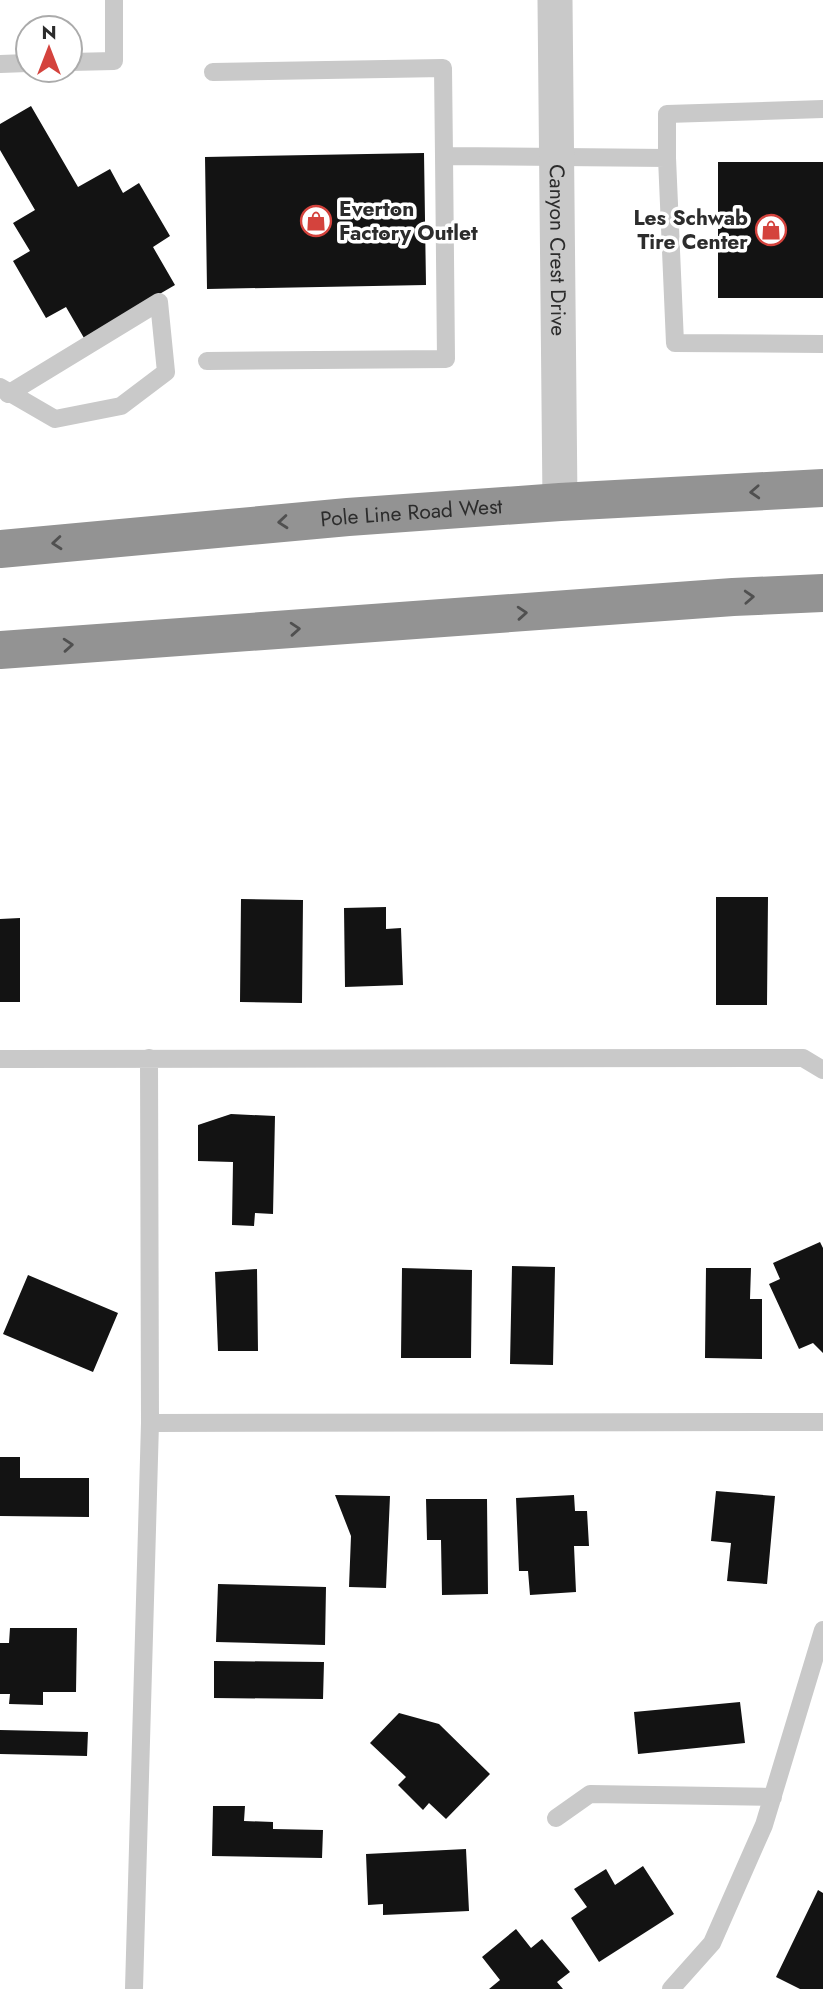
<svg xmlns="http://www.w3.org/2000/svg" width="823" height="1989" font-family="Jost,sans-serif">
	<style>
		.building { fill: #131313 }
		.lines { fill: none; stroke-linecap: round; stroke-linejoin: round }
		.lane { stroke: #c9c9c9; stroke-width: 18 }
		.street { stroke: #c9c9c9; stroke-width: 35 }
		.highway { stroke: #939393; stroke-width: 38 }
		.oneway { stroke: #505050 }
		.labels { text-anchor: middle; stroke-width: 7; stroke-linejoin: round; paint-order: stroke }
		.poi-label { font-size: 21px; font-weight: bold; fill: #2c2c2c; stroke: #fff; text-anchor: start }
		.street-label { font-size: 21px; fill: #2c2c2c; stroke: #fff }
	</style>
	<rect width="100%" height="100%" fill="#fff"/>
	<!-- building -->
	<path class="building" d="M31 106 78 187 110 169 123 193 139 183 170 236 153 247 175 285 84 338 66 307 46 318 13 261 30 251 13 223 35 210 0 150V124Z
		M424 153 426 285 207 289 205 157Z
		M718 162H823V298H718Z
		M716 897H768L767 1005H716Z
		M241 899 303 900 302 1003 240 1002Z
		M386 907V929L401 928 403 985 345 987 344 908Z
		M20 918V1002H0V919Z
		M231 1114 275 1116 273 1214 255 1213 254 1226 232 1225 233 1162 198 1161V1125Z
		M820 1242 823 1248V1353L813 1343 799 1349 769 1284 780 1279 773 1263Z
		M512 1266 555 1267 553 1365 510 1364Z
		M402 1268 472 1270 471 1358H401Z
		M706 1268H751L750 1299H762V1359L705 1358Z
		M257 1269 258 1351H218L215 1272Z
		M28 1275 118 1313 93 1372 3 1334Z
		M0 1457H20V1478H89V1517L0 1516Z
		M716 1491 775 1496 767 1584 727 1581 731 1543 711 1541Z
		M335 1495 390 1496 386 1588 349 1587 351 1536Z
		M574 1495 575 1511H587L589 1546H574L576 1592 530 1595 528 1571H519L516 1498Z
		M426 1499H487L488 1594 442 1595 441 1540H427Z
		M218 1584 326 1587 325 1645 216 1642Z
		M10 1628H77L76 1692H43V1705L9 1704 10 1694H0V1643H9Z
		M214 1661 324 1662 323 1699 214 1698Z
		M740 1702 745 1743 638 1754 634 1712Z
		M399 1713 439 1724 490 1774 446 1819 429 1803 423 1810 398 1785 406 1777 370 1743Z
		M0 1730 88 1732 87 1756 0 1754Z
		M213 1806H245L244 1821 273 1822V1829L323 1830 322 1858 212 1856Z
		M466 1849 469 1911 383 1915V1904L368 1905 366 1854Z
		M643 1866 674 1914 599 1962 571 1918 587 1907 574 1889 606 1869 615 1885Z
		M818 1890 823 1893V1989H800L776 1977Z
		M516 1929 531 1948 542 1939 570 1972 557 1982 563 1989H489L500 1980 482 1957Z"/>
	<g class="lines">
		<!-- lane -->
		<path class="lane" d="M70 62 114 61V0
			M0 64 28 63
			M213 72 443 68 444 156
			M667 158 675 343 823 344
			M207 361 446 359 444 156 667 158V114L823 109
			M0 387 55 419 121 406 166 372 159 302 8 394
			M0 1059 803 1058 823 1070
			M150 1423 823 1422
			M556 1818 590 1794 773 1797
			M134 1989 150 1423 149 1058
			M671 1989 712 1943 764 1825 823 1630"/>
		<!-- street -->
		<path class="street" id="s1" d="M555 0 560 502"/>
		<!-- highway -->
		<g class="highway">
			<path id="s2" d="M0 549 348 517 560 502 823 488"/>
			<path d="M0 650 733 597 823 593"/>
		</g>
	</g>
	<!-- one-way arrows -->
	<defs><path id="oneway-chevron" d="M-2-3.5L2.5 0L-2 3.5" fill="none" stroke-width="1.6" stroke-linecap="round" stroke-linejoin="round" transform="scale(1.75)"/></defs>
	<g class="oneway">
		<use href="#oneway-chevron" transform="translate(755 492) rotate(177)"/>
		<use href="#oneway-chevron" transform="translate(283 522) rotate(175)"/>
		<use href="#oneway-chevron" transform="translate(57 543) rotate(175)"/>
		<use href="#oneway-chevron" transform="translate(749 597) rotate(-3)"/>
		<use href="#oneway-chevron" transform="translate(522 613) rotate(-4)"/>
		<use href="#oneway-chevron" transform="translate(295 629) rotate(-4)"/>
		<use href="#oneway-chevron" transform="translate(68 645) rotate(-4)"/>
	</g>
	<!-- icons -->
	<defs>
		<g id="shop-ring" transform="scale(1.575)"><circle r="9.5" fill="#fff" stroke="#d4433d" stroke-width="1.5"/><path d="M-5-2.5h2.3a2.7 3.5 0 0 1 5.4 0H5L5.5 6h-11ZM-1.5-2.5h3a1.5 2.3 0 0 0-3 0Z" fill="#d4433d"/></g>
	</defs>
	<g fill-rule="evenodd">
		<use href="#shop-ring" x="316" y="221"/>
		<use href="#shop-ring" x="771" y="230"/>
	</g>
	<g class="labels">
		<!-- poi labels -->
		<g class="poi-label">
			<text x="339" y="216">Everton<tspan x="339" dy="24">Factory Outlet</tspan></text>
			<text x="748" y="225" text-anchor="end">Les Schwab<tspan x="748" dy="24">Tire Center</tspan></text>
		</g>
		<!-- street labels -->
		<g class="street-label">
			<text dy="7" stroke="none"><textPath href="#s1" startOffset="250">Canyon Crest Drive</textPath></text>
			<text dy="7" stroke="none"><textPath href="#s2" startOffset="413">Pole Line Road West</textPath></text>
		</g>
	</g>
	<!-- north arrow -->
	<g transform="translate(49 49)"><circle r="33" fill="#ffffff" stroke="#ababab" stroke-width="2"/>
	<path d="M0-5L12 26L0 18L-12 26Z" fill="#d4433d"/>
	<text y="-10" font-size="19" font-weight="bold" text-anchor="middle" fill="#2c2c2c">N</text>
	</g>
</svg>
